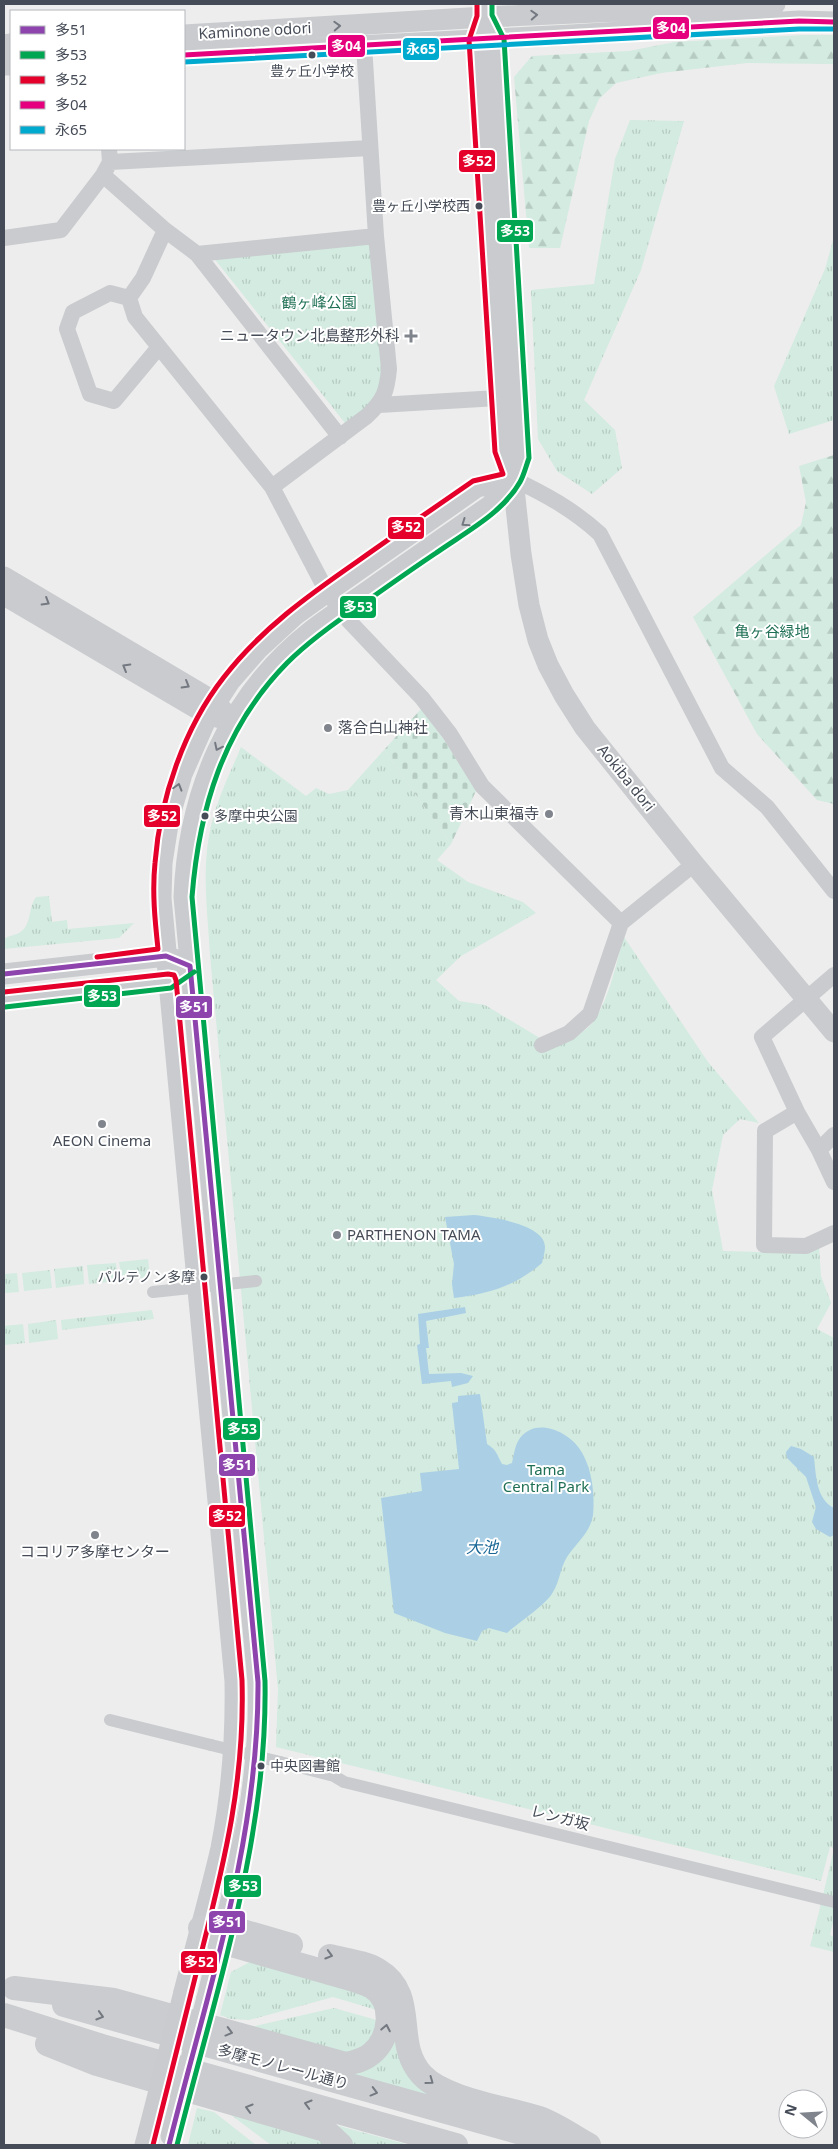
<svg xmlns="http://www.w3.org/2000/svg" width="838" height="2149" font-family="'Noto Sans','Noto Sans JP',sans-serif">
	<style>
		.grass { fill: url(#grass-tufts) }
		.forest { fill: url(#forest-firs) }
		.cemetery { fill: url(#cemetery-stones) }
		.water { fill: #abcfe5 }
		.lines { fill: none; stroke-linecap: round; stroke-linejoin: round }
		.pedestrian { stroke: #c9cbce; stroke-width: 12 }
		.minor { stroke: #c9cbce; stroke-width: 16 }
		.tertiary { stroke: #c9cbce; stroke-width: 21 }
		.secondary { stroke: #cacccf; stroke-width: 24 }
		.pedestrian-bridge { stroke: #c9cbce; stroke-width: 12 }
		.tertiary-bridge { stroke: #c9cbce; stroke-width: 21 }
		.bus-1-casing { stroke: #fff; stroke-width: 9 }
		.bus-2-casing { stroke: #fff; stroke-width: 9 }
		.bus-3-casing { stroke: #fff; stroke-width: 9 }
		.bus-4-casing { stroke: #fff; stroke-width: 9 }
		.bus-5-casing { stroke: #fff; stroke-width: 9 }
		.bus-1 { stroke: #8e44ad; stroke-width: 5 }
		.bus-2 { stroke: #00a651; stroke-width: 5 }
		.bus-3 { stroke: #e4002b; stroke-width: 5 }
		.bus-4 { stroke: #e5007d; stroke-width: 5 }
		.bus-5 { stroke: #00a9ce; stroke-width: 5 }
		.oneway { stroke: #747881 }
		.oneway2 { stroke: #747981 }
		.bus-dot { fill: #464c57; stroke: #fff; stroke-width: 2 }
		.poi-dot { fill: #80848c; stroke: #fff; stroke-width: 2 }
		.labels { text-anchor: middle; stroke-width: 4; stroke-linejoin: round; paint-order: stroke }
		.bus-label { font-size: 14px; fill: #464c57; stroke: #fff; text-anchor: end }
		.street-label { font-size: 15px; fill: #464c57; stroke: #fff }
		.park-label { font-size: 15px; fill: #1f7056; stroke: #fff }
		.poi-label { font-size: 15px; fill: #464c57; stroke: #fff; text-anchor: end }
		.water-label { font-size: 16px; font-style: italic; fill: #1a6796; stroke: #fff }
		.line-badge { stroke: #fff; stroke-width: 2 }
		.badge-label { font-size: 14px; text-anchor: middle; font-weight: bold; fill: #fff }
	</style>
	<defs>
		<pattern id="grass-tufts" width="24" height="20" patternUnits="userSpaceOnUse" patternTransform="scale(1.25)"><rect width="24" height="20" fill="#d3ebe0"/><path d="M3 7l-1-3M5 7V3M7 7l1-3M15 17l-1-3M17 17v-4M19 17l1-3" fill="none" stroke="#b6cbc2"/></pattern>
		<pattern id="forest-firs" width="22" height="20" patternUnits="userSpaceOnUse" patternTransform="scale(1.25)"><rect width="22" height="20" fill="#d3ebe0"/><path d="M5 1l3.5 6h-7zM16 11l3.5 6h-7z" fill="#b6cbc2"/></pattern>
		<pattern id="cemetery-stones" width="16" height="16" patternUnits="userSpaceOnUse" patternTransform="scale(1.25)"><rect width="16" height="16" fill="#d3ebe0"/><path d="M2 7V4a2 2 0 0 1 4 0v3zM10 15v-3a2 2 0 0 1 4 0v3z" fill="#b6cbc2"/></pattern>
	</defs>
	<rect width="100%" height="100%" fill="#ededed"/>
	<!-- grass -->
	<path class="grass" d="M630 120 684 121 641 270 584 400 615 430 622 468 592 494 557 471 538 439 531 290 594 284 615 159Z
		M834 237V420L789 434 774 386 825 269Z
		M370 243 382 371C377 403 369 405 345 423L213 257Z
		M241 747 306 796 316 788 329 794 348 790 384 750 451 844 437 860 468 882 523 902 536 913 461 956 436 980 459 1001 485 1005 553 1046C567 1041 584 1034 593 1022 609 1001 616 963 624 937L708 1062 759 1123 740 1119 723 1135 712 1190 723 1251 803 1253 819 1246 821 1276 831 1303 817 1329 834 1338V1848L830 1847 821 1881 276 1747 278 1689 210 955C208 916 202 875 209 836 214 805 229 776 241 747Z
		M49 896 52 922 67 920 68 929 134 923 119 938 4 949V939C8 936 15 935 19 933 32 926 28 907 36 897Z
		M148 1259 150 1277 122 1280 119 1262Z
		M116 1263 118 1281 89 1284 87 1265Z
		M83 1266 84 1284 56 1288 54 1269Z
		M50 1270 52 1288 24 1291 22 1273Z
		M17 1273 19 1292 4 1293V1274Z
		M152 1310 154 1319 62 1330 61 1320Z
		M56 1320 58 1339 29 1343 28 1324Z
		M23 1324 25 1343 4 1345V1326Z
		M833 1853H834V1897L823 1895Z
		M821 1904 834 1907V1918L830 1935 834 1937V1952L810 1946Z
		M252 1961 366 1994 377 2010 333 1997 249 2020 231 2019 220 2015 231 1972Z
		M334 2008 380 2021 378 2031 355 2056 242 2029Z
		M400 2025 447 2101 337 2070Z
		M219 2106 322 2136 331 2145H271Z
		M197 2108 214 2112 256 2145H188Z
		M328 2123 409 2145H348Z"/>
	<!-- forest -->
	<path class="forest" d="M804 35H834V64L747 63 661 73 616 83 599 99 589 121 560 248H529L514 77 532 56 629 51 675 42Z
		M834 455V804L817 800 757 734 693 617 801 525 806 502 799 466Z"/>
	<!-- cemetery -->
	<path class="cemetery" d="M421 709 445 741 476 791 451 844 384 750Z"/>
	<!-- water -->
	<path class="water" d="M474 1215C491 1217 545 1224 545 1247 545 1252 543 1258 542 1263 515 1286 489 1294 454 1298L452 1284 454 1264 445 1217Z
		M465 1307 466 1313 426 1321 429 1348H426L429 1374 461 1373 473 1376 468 1383 452 1387 451 1381 422 1384 417 1345 420 1344 418 1314Z
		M480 1394 487 1444C497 1450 497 1455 502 1464L507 1465 512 1463C514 1454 515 1445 520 1438 536 1417 567 1431 579 1448 592 1466 595 1494 593 1515 590 1533 577 1542 567 1557 560 1568 560 1581 553 1592 546 1605 519 1622 507 1633L489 1628 482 1631 477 1641 445 1633 394 1613 381 1498 422 1491 420 1473 459 1469 452 1403 458 1402V1396Z
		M791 1446 801 1449 814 1457C816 1475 816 1499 834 1508V1535L830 1537 816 1529 812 1522 816 1507 806 1477 787 1458 786 1452Z"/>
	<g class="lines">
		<!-- pedestrian -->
		<path class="pedestrian" d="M110 1720 211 1745
			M280 1762 334 1776 344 1782 834 1902"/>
		<!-- minor -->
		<path class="minor" d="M110 162 370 148
			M103 175 165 230 197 254 340 437
			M165 230 143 278 129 298 135 317 272 487 327 592 349 621 422 698 450 734 482 786 621 923
			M4 238 61 230 103 175 110 162 109 149
			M197 254 376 236
			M129 298 110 293 73 312 67 329 90 394 114 401 159 347
			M379 405 498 398
			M513 479C545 494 574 510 600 534L722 768 767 807 834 891
			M272 487 367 416C384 400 387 391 389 369L376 236 364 45
			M834 975 762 1037 797 1112 819 1150 834 1182
			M542 1045 569 1033 590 1014 621 923 694 864
			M797 1112 765 1131 764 1245 806 1246 834 1233
			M819 1150 834 1135"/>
		<!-- tertiary -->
		<path class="tertiary" d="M485 8V17L476 40 502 452 513 479 521 554 529 605 538 640 548 665 564 695 585 728 694 864 834 1032
			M184 35 485 17 775 4
			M4 45 11 44
			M184 55 571 35 799 21 834 22
			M4 65H11
			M4 577 215 702 225 713
			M4 595 208 715 221 718
			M4 974 166 956 179 961
			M4 1000 169 981 180 973
			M184 1992C196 1944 210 1896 221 1848 232 1792 236 1737 235 1681L161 898 162 863 169 818 182 774 208 715 230 681 258 649 295 615 327 592 477 487 513 479
			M207 1998C233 1892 262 1792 258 1682L184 897C188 794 228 697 310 632 332 615 356 600 378 584 415 558 452 532 490 506L513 479 522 455 497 39 485 17
			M145 2145 149 2130"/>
		<!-- secondary -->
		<path class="secondary" d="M200 1928 225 1926 291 1945
			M330 1956C345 1960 365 1962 378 1970 420 1995 392 2043 422 2075 446 2100 506 2107 539 2118 556 2124 573 2136 589 2145
			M14 1988 114 2000 346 2064C355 2062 364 2060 371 2054 391 2039 395 2002 372 1987 367 1984 360 1982 354 1980L221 1942 200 1928
			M64 2005 564 2145
			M4 2015 102 2046 456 2145
			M47 2044 97 2064 325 2130 341 2145"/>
		<!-- pedestrian-bridge -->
		<path class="pedestrian-bridge" d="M153 1292 256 1281
			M211 1745 280 1762"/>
		<!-- tertiary-bridge -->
		<path class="tertiary-bridge" d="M149 2130 184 1992
			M171 2136 207 1998"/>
		<!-- bus-1 casing -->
		<g class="bus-1-casing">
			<path id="bus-1" d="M4 974 166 956 190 966 258 1682C259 1840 207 1993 169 2145"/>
		</g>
		<!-- bus-2 casing -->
		<g class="bus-2-casing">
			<path id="bus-2" d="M5 1007 171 988 194 972
				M177 2145C215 1993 268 1839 265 1681L192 897C199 809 223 728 287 663 310 640 337 621 364 603 388 586 412 569 436 553 464 533 502 514 520 482 524 475 526 466 529 458L504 39 492 15V4"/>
		</g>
		<!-- bus-3 casing -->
		<g class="bus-3-casing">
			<path id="bus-3" d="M97 957 158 949C155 921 152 892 155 863 160 798 184 728 224 677 261 629 309 595 358 561 396 534 434 508 473 481L503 474 495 452 469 40 477 16V5
				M4 992 168 974 174 975 176 980 242 1680C245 1778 225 1860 201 1954 185 2017 169 2081 153 2145"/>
		</g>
		<!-- bus-4 casing -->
		<g class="bus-4-casing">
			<path id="bus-4" d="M184 55 799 21 834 22"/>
		</g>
		<!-- bus-5 casing -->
		<g class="bus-5-casing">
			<path id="bus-5" d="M184 62 799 29H834"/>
		</g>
		<!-- bus-1 -->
		<use href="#bus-1" class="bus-1"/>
		<!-- bus-2 -->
		<use href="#bus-2" class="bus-2"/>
		<!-- bus-3 -->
		<use href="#bus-3" class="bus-3"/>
		<!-- bus-4 -->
		<use href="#bus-4" class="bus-4"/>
		<!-- bus-5 -->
		<use href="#bus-5" class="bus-5"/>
	</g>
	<!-- one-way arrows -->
	<defs><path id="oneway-chevron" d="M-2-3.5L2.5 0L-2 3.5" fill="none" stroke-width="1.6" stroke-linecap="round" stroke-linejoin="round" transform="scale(1.25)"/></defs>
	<g class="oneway">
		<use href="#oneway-chevron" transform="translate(534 15) rotate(-3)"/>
		<use href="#oneway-chevron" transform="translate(337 26) rotate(-3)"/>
		<use href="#oneway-chevron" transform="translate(465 523) rotate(145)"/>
		<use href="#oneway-chevron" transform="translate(46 602) rotate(31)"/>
		<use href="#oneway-chevron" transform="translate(126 667) rotate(-150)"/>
		<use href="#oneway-chevron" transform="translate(186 685) rotate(30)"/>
		<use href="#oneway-chevron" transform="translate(218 747) rotate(116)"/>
		<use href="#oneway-chevron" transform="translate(178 787) rotate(-74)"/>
	</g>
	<g class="oneway2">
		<use href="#oneway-chevron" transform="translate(329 1955) rotate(16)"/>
		<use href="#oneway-chevron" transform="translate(100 2016) rotate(17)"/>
		<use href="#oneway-chevron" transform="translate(386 2028) rotate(-79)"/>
		<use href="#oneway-chevron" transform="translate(229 2032) rotate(15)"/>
		<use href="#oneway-chevron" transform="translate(430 2081) rotate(36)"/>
		<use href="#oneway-chevron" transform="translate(374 2092) rotate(15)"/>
		<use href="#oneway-chevron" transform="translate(308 2104) rotate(-164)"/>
		<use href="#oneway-chevron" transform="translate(249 2108) rotate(-164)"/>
	</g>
	<!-- markers -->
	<g class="bus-dot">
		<circle cx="312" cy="55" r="4.5"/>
		<circle cx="479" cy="206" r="4.5"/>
		<circle cx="205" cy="816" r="4.5"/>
		<circle cx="204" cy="1277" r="4.5"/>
		<circle cx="261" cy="1766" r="4.5"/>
	</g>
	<g class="poi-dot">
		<path d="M408.5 328.5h5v5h5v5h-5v5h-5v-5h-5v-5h5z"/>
		<circle cx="328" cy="728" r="5"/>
		<circle cx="549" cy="814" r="5"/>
		<circle cx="102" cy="1124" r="5"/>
		<circle cx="337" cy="1235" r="5"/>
		<circle cx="95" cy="1535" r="5"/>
	</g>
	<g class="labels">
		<!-- bus labels -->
		<g class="bus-label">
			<text x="312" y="76" text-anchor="middle">豊ヶ丘小学校</text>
			<text x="470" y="211">豊ヶ丘小学校西</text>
			<text x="214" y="821" text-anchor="start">多摩中央公園</text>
			<text x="195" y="1282">パルテノン多摩</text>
			<text x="270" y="1771" text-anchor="start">中央図書館</text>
		</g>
		<!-- street labels -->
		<g class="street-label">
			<text transform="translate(255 31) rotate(-3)" y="5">Kaminone odori</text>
			<text transform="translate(626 778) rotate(51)" y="5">Aokiba dori</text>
			<text transform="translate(560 1818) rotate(14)" y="5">レンガ坂</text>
			<text transform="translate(283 2067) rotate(15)" y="5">多摩モノレール通り</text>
		</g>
		<!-- park labels -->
		<g class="park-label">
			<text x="319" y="308">鶴ヶ峰公園</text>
			<text x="772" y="637">亀ヶ谷緑地</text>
			<text x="546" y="1475">Tama<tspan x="546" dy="17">Central Park</tspan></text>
		</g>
		<!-- poi labels -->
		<g class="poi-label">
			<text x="400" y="341">ニュータウン北島整形外科</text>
			<text x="338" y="733" text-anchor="start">落合白山神社</text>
			<text x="539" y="819">青木山東福寺</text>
			<text x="102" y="1146" text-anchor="middle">AEON Cinema</text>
			<text x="347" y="1240" text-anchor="start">PARTHENON TAMA</text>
			<text x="95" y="1557" text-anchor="middle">ココリア多摩センター</text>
		</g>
		<!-- water labels -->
		<g class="water-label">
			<text x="482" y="1553">大池</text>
		</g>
	</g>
	<g class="line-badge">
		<rect x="652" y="16" width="38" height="24" rx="5" fill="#e5007d"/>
		<rect x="327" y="34" width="39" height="24" rx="5" fill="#e5007d"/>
		<rect x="402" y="37" width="38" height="24" rx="5" fill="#00a9ce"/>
		<rect x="458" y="149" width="38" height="24" rx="5" fill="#e4002b"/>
		<rect x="496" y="219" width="38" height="24" rx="5" fill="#00a651"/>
		<rect x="387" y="516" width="38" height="24" rx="5" fill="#e4002b"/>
		<rect x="339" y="595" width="38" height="24" rx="5" fill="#00a651"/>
		<rect x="143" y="804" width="38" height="24" rx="5" fill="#e4002b"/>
		<rect x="83" y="984" width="38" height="24" rx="5" fill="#00a651"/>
		<rect x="175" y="995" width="38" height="24" rx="5" fill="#8e44ad"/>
		<rect x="222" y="1417" width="39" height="24" rx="5" fill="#00a651"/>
		<rect x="218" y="1453" width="38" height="24" rx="5" fill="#8e44ad"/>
		<rect x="208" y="1504" width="38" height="24" rx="5" fill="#e4002b"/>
		<rect x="223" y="1874" width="39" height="24" rx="5" fill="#00a651"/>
		<rect x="208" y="1910" width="38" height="24" rx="5" fill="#8e44ad"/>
		<rect x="180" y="1950" width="38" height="24" rx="5" fill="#e4002b"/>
	</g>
	<g class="badge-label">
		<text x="671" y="33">多04</text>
		<text x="346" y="51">多04</text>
		<text x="421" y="54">永65</text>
		<text x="477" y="166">多52</text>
		<text x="515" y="236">多53</text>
		<text x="406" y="532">多52</text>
		<text x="358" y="612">多53</text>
		<text x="162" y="821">多52</text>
		<text x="102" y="1001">多53</text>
		<text x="194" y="1012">多51</text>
		<text x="242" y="1434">多53</text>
		<text x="237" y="1470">多51</text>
		<text x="227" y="1521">多52</text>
		<text x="243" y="1891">多53</text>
		<text x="227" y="1927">多51</text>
		<text x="199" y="1967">多52</text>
	</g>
	<!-- border -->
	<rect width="838" height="2149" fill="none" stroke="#464c57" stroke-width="10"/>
	<!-- legend -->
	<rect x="10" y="10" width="175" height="140" fill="#ffffff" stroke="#b5b7bc"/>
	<rect x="20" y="26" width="25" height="8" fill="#8e44ad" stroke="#b5b7bc"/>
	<text x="55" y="35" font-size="15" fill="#464c57">多51</text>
	<rect x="20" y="51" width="25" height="8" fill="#00a651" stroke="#b5b7bc"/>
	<text x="55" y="60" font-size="15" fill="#464c57">多53</text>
	<rect x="20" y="76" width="25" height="8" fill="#e4002b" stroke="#b5b7bc"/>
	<text x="55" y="85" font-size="15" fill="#464c57">多52</text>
	<rect x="20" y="101" width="25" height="8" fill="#e5007d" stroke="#b5b7bc"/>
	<text x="55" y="110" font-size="15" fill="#464c57">多04</text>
	<rect x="20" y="126" width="25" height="8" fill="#00a9ce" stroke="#b5b7bc"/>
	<text x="55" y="135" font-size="15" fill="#464c57">永65</text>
	<!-- north arrow -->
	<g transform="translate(803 2114) rotate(288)"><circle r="24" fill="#ffffff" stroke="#b5b7bc"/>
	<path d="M0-4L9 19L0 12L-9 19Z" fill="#80848c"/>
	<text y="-8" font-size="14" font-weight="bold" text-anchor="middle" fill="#464c57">N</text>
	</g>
</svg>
